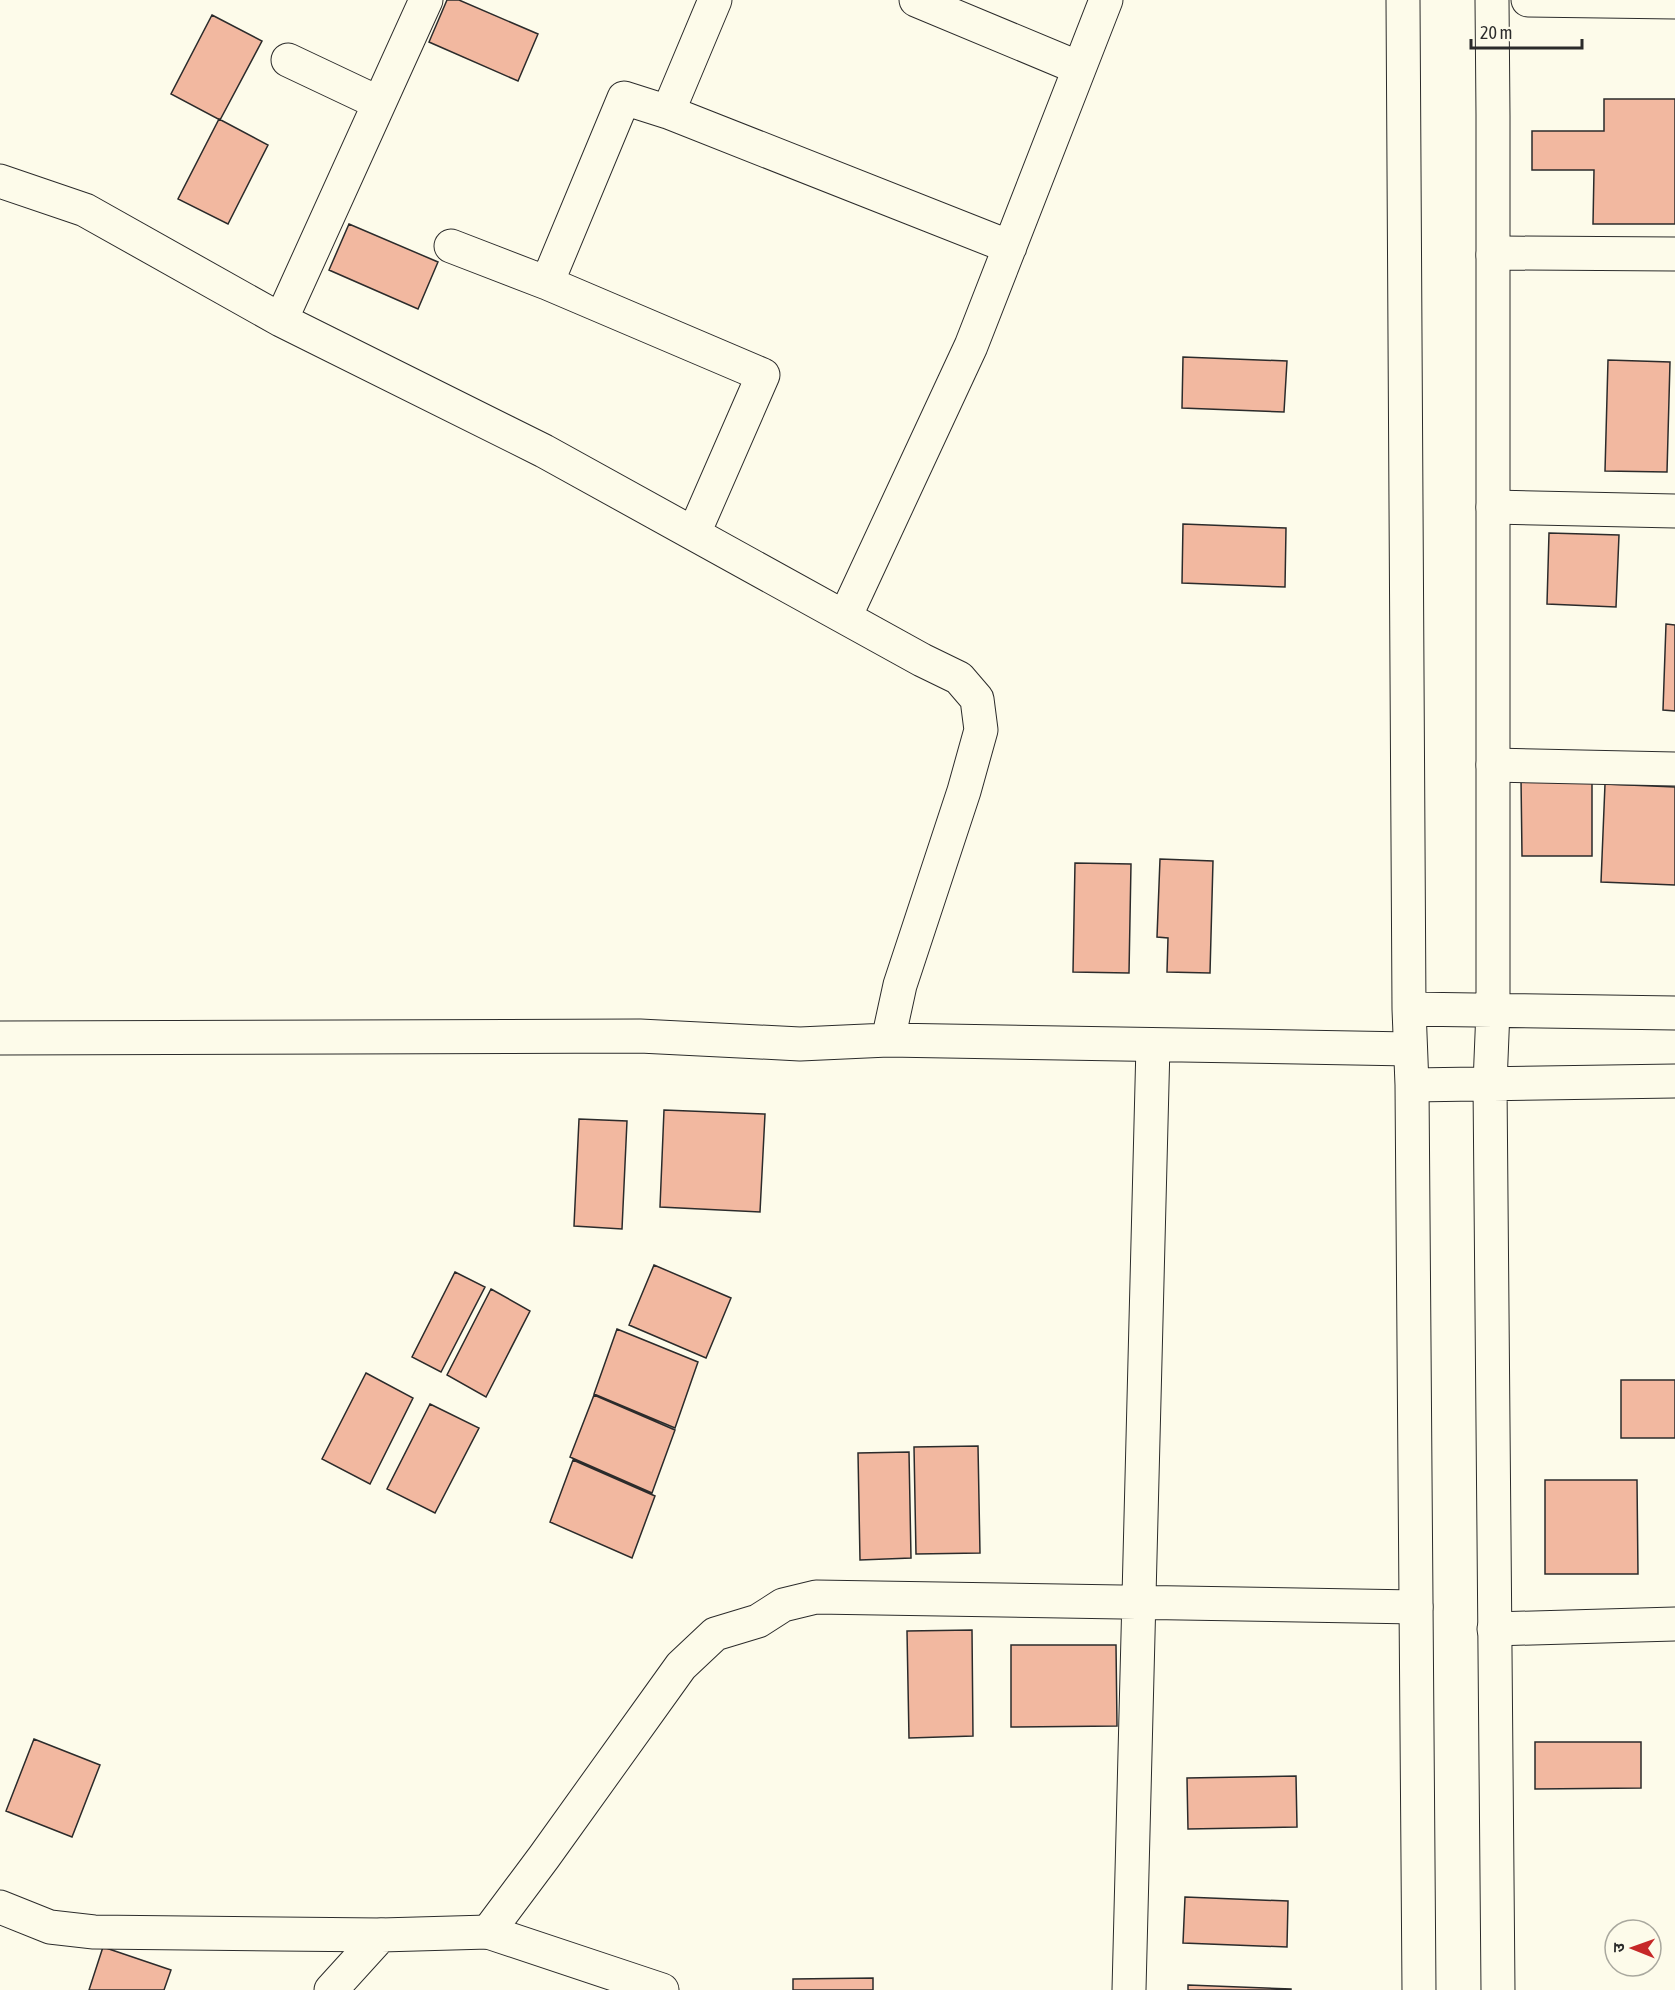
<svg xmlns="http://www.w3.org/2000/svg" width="1675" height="1990" font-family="'Asap Condensed','Noto Sans Devanagari',sans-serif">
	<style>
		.building { fill: #f2b8a0; stroke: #2b2b2b; stroke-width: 1.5 }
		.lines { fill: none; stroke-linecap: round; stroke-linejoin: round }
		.street-casing { stroke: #2b2b2b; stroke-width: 35 }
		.secondary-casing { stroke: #2b2b2b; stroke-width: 35 }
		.street { stroke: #fdfbea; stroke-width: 33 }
		.secondary { stroke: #fdfbea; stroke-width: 33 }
	</style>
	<rect width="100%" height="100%" fill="#fdfbea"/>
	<!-- building -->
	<path class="building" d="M447 0H459L538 34 518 81 429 42Z
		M212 15 262 41 220 120 171 94Z
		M1604 99H1675V224H1593L1594 170H1532V131H1604Z
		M219 119 268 145 228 224 178 199Z
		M349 224 438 262 418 309 329 270Z
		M1183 357 1287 361 1284 412 1182 408Z
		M1608 360 1670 362 1667 472 1605 471Z
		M1183 524 1286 528 1285 587 1182 583Z
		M1549 533 1619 535 1616 607 1547 604Z
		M1666 624 1675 625V711L1663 710Z
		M1592 777V856H1522L1521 778Z
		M1605 784 1675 787V885L1601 882Z
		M1160 859 1213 861 1210 973 1167 972 1168 938 1157 937Z
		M1075 863 1131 864 1129 973 1073 972Z
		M664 1110 765 1114 760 1212 660 1207Z
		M579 1119 627 1121 622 1229 574 1226Z
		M654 1265 731 1298 706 1358 629 1325Z
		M455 1272 485 1287 441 1372 412 1357Z
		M491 1289 530 1311 486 1397 447 1375Z
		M617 1329 698 1362 675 1428 594 1394Z
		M366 1373 413 1398 370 1484 322 1459Z
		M1621 1380H1675V1438H1621Z
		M594 1395 675 1430 652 1493 570 1457Z
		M430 1404 479 1428 435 1513 387 1489Z
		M978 1446 980 1553 916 1554 914 1447Z
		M909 1452 911 1558 860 1560 858 1453Z
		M573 1460 655 1496 632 1558 550 1522Z
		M1545 1480H1637L1638 1574H1545Z
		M972 1630 973 1736 909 1738 907 1631Z
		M1011 1645H1116L1117 1726 1011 1727Z
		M34 1739 100 1765 72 1837 6 1811Z
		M1535 1742H1641V1788L1535 1789Z
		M1296 1776 1297 1827 1188 1829 1187 1778Z
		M1185 1897 1288 1901 1287 1947 1183 1943Z
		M103 1947 171 1970 164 1990H89Z
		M873 1978V1990H793V1979Z
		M1188 1985 1291 1989V1990H1188Z"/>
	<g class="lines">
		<!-- street casing -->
		<g class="street-casing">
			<path id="street" d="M916 0 1079 68
				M1528 0 1675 2
				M288 60 379 103
				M668 112 1010 247
				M0 181 85 210 281 320 544 451 922 660 959 678 977 699 981 730 964 791 900 985 888 1040 800 1044 640 1036 0 1038
				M451 246 547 283
				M1493 255 1503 253 1675 254
				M281 320 426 0
				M1493 507 1675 511
				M694 533 763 375 547 283 624 98 668 112 715 0
				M845 617 971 346 1106 0
				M1493 765 1675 769
				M888 1040 1410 1049
				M1494 1629 1675 1624
				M0 1907 50 1927 94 1932 381 1935
				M488 1932 544 1857 681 1666 715 1634 758 1621 783 1605 816 1597 1416 1607
				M1129 1990 1153 1045"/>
		</g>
		<!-- secondary casing -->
		<g class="secondary-casing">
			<path id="secondary" d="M1403 0 1409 1009
				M1492 0 1493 115V1010L1490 1084 1498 1990
				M1412 1085 1675 1081
				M331 1990 381 1935 488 1932 662 1990
				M1419 1990 1412 1085 1409 1009 1675 1013"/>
		</g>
		<!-- street -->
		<use href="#street" class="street"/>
		<!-- secondary -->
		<use href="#secondary" class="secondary"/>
	</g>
	<!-- north arrow -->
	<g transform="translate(1633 1948) rotate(271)"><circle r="28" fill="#fdfbea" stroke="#a9a89e" stroke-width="1.5"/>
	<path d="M0-4.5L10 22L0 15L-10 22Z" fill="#c62828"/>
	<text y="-9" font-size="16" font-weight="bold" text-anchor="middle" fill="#2b2b2b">उ</text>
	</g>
	<!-- scale -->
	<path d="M1471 39v9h111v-9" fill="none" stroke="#2b2b2b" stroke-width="3"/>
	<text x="1480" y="39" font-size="18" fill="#2b2b2b" stroke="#fdfbea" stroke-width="4.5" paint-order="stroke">20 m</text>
</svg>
